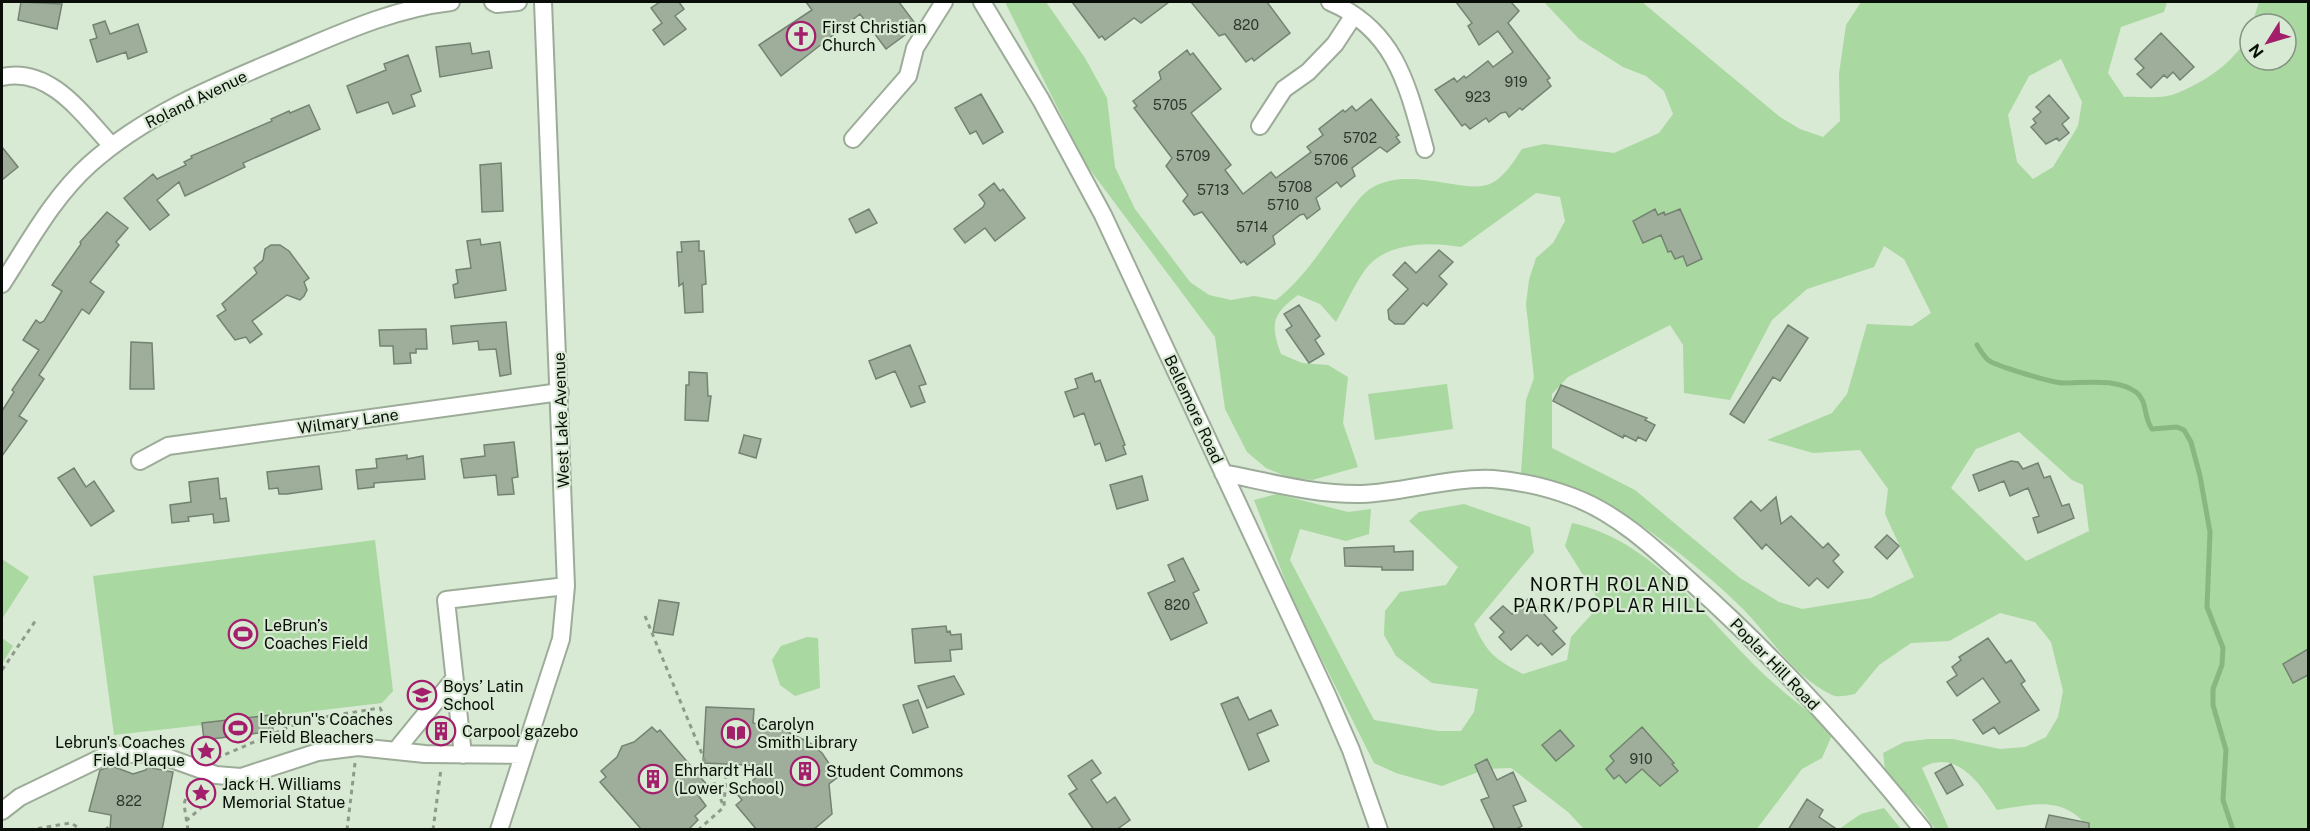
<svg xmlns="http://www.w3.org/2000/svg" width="2310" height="831" font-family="'Public Sans',sans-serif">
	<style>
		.green { fill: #a9d8a1; fill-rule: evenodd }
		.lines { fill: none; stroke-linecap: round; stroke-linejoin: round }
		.stream { stroke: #88b87f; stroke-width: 5 }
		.building { fill: #9eae9b; stroke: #738371; stroke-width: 1.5 }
		.minor-casing { stroke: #9cac99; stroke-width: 20 }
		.path { stroke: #8e9b8b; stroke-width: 3; stroke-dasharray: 4.5 4.5; stroke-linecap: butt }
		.minor { stroke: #fff; stroke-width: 16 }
		.labels { text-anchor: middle; stroke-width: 4.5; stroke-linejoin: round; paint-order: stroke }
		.number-label { font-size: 14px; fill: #2e372d }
		.poi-label { font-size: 16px; fill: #090f08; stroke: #d8e9d4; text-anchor: start }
		.street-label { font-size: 16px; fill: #090f08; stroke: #d8e9d4 }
		.neighbourhood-label { font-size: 18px; letter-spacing: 1.5px; fill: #090f08; stroke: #d8e9d4 }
	</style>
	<rect width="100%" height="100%" fill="#d8e9d4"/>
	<!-- green -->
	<path class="green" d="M1005 2H1046L1085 58 1107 98 1115 167 1135 209 1190 282 1209 295 1231 300 1254 296 1276 300C1303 279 1321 250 1341 223 1350 211 1361 193 1375 186 1414 166 1468 196 1492 183 1505 176 1514 161 1522 149L1544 144 1614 153 1659 133 1673 114 1664 91 1646 76 1623 67 1579 39 1544 2H1642L1780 117 1800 129 1823 137 1840 121 1839 74 1846 25 1861 2H2167L2164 12 2121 27 2108 73 2124 97C2139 96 2158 99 2172 95 2201 85 2240 60 2250 30V60H2286V24H2252L2259 2H2308V829H2089C2065 795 2033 804 1997 810 1981 785 1956 747 1922 768L1949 829H1935L1921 809 1886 776 1883 753 1904 742 1928 739H1953L2000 749 2025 747 2046 737 2058 717 2063 691 2051 642 2035 622 2000 613 1949 641 1911 643 1879 665 1855 694C1848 695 1838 698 1832 695 1794 677 1772 639 1744 610 1713 579 1677 550 1642 526 1603 499 1565 486 1521 473L1526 400 1534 378 1526 304 1529 280 1536 258 1553 243 1565 221 1560 197 1536 193 1461 247C1432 242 1395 242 1372 262 1359 274 1345 306 1336 322L1320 304 1298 295C1272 314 1270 324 1281 354L1302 363 1328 365 1348 377 1343 423 1358 467 1312 480 1288 477 1266 468 1247 452 1225 409 1215 337 1085 163ZM2061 59 2082 102 2078 126 2053 167 2033 179 2017 162 2008 115 2029 76ZM1884 246 1904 259 1931 313 1912 326 1867 324 1847 394 1832 413 1767 440 1813 453 1860 450 1888 489 1885 514 1914 577 1871 598 1802 609 1779 602 1740 578 1635 490 1552 448V394L1568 377 1670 325 1683 345 1684 393 1730 400 1772 320 1807 289 1874 267ZM2019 432 2072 480 2083 485 2089 531 2026 561 1951 488 1976 449Z
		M1447 384 1453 429 1375 440 1368 394Z
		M1277 494 1348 512 1371 509 1369 534 1346 541 1300 529 1290 560 1374 720 1438 731H1461L1474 712 1478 689 1432 683 1396 656 1384 635 1385 611 1400 592 1446 585 1458 567 1409 521 1419 512 1464 504 1530 527 1534 552 1474 624C1487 654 1495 659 1523 674L1567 660 1571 637 1601 604 1565 546 1572 523C1662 543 1711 629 1777 686 1796 703 1816 715 1832 735L1822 758 1802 769 1756 830 1584 829 1568 812 1511 768 1486 769 1442 786 1396 773 1374 763 1295 606 1254 500Z
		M375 540 393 691 382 703 272 716 274 732 204 741 202 725 114 735 93 576Z
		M2 559 29 577 2 619V633Z
		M807 637 818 638 820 688 795 696 780 685 772 660 781 646Z
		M2 638 13 646 2 664Z
		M1884 808 1901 829H1839L1861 814Z"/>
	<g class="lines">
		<!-- stream -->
		<path class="stream" d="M1977 345C1980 350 1984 356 1988 360 1996 366 2053 383 2063 383 2087 383 2115 378 2136 392 2148 401 2143 417 2152 429L2177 427 2184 430 2191 442 2200 476 2210 532 2207 607 2223 648 2222 665 2213 689V705L2226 750 2223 800 2233 830"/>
	</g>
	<!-- building -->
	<path class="building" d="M21 2 62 4 57 29 18 20Z
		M660 2H679L684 9 675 16 686 29 664 45 653 30 662 23 651 8Z
		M806 2H899L917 26 886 49 860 14 781 76 759 45 812 10Z
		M1072 2H1169L1141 23 1134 18 1105 40 1102 36 1099 38Z
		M1191 2H1267L1290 33 1254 61 1252 58 1246 62 1225 34 1219 36Z
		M1456 2H1511L1519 11 1508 23 1550 78 1547 80 1551 86 1522 110 1520 108 1509 117 1506 112 1501 113 1489 122 1486 118 1470 129 1465 124 1462 126 1435 90 1454 78 1457 82 1464 76 1466 78 1488 61 1493 67 1513 52 1498 31 1479 45 1468 26 1472 23Z
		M105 21 110 34 138 24 147 52 128 59 126 52 97 62 90 40 97 38 93 25Z
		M2161 33 2194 67 2180 80 2173 72 2167 78 2164 75 2151 88 2137 74 2144 68 2135 59Z
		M470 43 472 54 489 51 492 68 440 77 436 47Z
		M1187 50 1190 55 1193 53 1221 89 1191 113 1231 165 1225 170 1243 194 1271 172 1276 178 1311 152 1307 147 1323 135 1319 129 1343 110 1345 112 1352 106 1356 111 1371 99 1399 135 1396 137 1400 142 1387 152 1380 147 1352 168 1355 176 1341 187 1337 182 1316 198 1320 209 1307 219 1304 214 1300 215 1273 236 1275 244 1247 265 1244 261 1241 263 1202 212 1194 215 1183 201 1188 195 1166 166 1172 158 1134 108 1137 106 1133 101 1161 79 1159 72Z
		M408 55 421 91 411 95 415 106 393 114 388 102 357 113 347 86 386 70 384 64Z
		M981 94 1003 132 983 144 976 131 970 134 955 108Z
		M2049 95 2069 118 2062 124 2069 133 2059 141 2057 138 2046 144 2031 127 2036 123 2033 119 2041 112 2036 107Z
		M309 105 320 129 243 163 245 167 185 196 179 182 157 200 169 215 150 230 124 198 153 174 157 179 186 165 184 162 192 158 191 156 272 121 271 119 289 111 290 113Z
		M2 147 18 167 2 180Z
		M501 163 503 211 482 212 480 165Z
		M994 183 1000 191 1003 189 1025 218 995 241 985 228 965 243 954 229 983 207 985 203 979 195Z
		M869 209 877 223 856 233 849 219Z
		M1655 209 1658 215 1664 212 1665 215 1680 209 1702 259 1687 266 1683 256 1675 259 1671 251 1668 252 1661 235 1643 243 1633 221Z
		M107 212 128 228 116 242 119 245 90 282 104 292 89 314 82 309 39 375 44 379 19 416 27 421 2 456V411L14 392 12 390 39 350 23 340 36 320 40 323 44 321 62 291 52 285 81 244 80 242Z
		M480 239 481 245 500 242 506 290 455 298 453 285 458 283 456 270 471 268 467 241Z
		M699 241V251H704L706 284 702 285 703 312 685 313 683 283 679 286 677 252H682L681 242Z
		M271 245H280L289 251 309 278 304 282 307 290 304 296 300 300 287 295 252 321 262 334 250 343 246 337 235 340 217 316 226 310 222 304 257 273 254 268 263 260 265 249Z
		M1439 250 1453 262 1439 276 1447 284 1427 306 1423 303 1404 324H1395L1389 319 1388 310 1408 289 1393 275 1405 262 1416 273Z
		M1299 305 1320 336 1315 340 1324 354 1309 363 1286 330 1292 326 1284 314Z
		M506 322 511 374 500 376 496 349 479 350 478 341 453 344 451 326Z
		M1788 325 1808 338 1780 381 1773 377 1744 423 1730 414Z
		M426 329 427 349H416V353H410L411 363 394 364 393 346H380L379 330Z
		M131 342 152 343 154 389H130Z
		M910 345 926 384 919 386 925 402 911 407 895 371 876 379 869 361Z
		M689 372 707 373 708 396H711L708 421 685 420 686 385H689Z
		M1092 373 1095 382 1100 380 1125 445 1123 446 1126 454 1106 461 1100 443 1095 445 1084 413 1074 417 1065 392 1078 388 1075 379Z
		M1561 385 1647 418 1645 420 1655 425 1646 441 1638 437 1636 441 1624 435 1623 438 1553 401Z
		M744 435 761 439 756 458 739 453Z
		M514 442 518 477 512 478 514 494 498 495 496 475 464 478 461 459 485 456 484 445Z
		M407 455V459L423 456 425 479 374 483V487L358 489 356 470 377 468 376 459Z
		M2011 461 2018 462 2023 469 2038 463 2044 478 2050 476 2062 506 2069 504 2074 518 2038 533 2033 518 2039 516 2028 488 2010 496 2004 481 1979 491 1973 475Z
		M319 466 322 489 287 494H279L278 488 269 489 267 472Z
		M74 468 86 487 94 481 114 511 91 526 58 478Z
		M1142 476 1148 500 1117 509 1110 485Z
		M218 478 220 499 226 498 229 521 214 523 213 514 188 517 189 521 172 523 170 505 191 502 189 482Z
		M1776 497 1781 524 1791 516 1823 548 1828 543 1839 555 1833 561 1843 572 1828 588 1817 578 1809 586 1766 544 1762 549 1734 518 1751 501 1761 511Z
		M1887 535 1899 546 1887 559 1875 547Z
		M1394 546V552L1413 551V570H1382V567L1345 566 1344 548Z
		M1183 558 1199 590 1193 593 1207 623 1171 640 1148 593 1175 581 1168 565Z
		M1529 598 1557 628 1553 631 1565 644 1552 655 1541 643 1538 646 1527 635 1511 650 1499 637 1504 632 1490 618 1503 606 1512 614Z
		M659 600 679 603 673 635 653 632Z
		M946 626 947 632 950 631 951 635 961 634 962 649 950 650 951 661 915 663 912 629Z
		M1988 638 2006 663 2011 660 2025 681 2021 684 2039 710 1999 734 1994 727 1983 734 1973 720 2000 702 1983 678 1957 696 1947 682 1957 675 1952 667 1961 660 1959 657Z
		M2308 649V675L2293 683 2283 664Z
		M954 676 964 694 927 708 918 686Z
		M1238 697 1249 720 1271 710 1278 725 1257 734 1269 761 1249 770 1221 704Z
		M918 700 928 727 913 733 903 705Z
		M706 707 754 709 753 723 784 730 810 743 822 753 838 777 829 784 832 814 813 830H757L736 805 742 800 737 794 769 766 703 763Z
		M271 715 273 731 204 740 202 723Z
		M652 727 657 732 660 730 708 786 698 795 706 806 695 816 698 820 688 830H642L600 782 606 777 601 771 617 757 622 746 634 742Z
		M1642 727 1674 763 1672 764 1678 771 1660 786 1642 769 1626 783 1619 775 1614 779 1606 769 1614 761 1610 756Z
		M1560 730 1574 746 1556 761 1542 745Z
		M1487 759 1497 780 1513 772 1526 801 1513 806 1522 826 1515 830H1495L1481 800 1489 797 1475 765Z
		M1092 760 1101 773 1091 780 1107 803 1115 797 1130 820 1116 830H1094L1069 794 1077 789 1068 776Z
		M1951 764 1963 785 1947 794 1935 773Z
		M112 766 133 774 146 770 147 767 173 772 162 830H110L111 815 89 811 100 770Z
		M1807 799 1823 810 1819 817 1838 830H1788Z
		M2049 815 2089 823V830H2045Z"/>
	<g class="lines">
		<!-- minor casing -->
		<g class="minor-casing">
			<path id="minor" d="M493 2 497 4 518 2
				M982 2 1041 100 1103 215 1328 697 1351 750 1379 830
				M1330 2C1396 30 1408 87 1425 149
				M2 77C50 66 83 115 112 146
				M1260 126 1284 89 1308 72 1335 44 1354 15
				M853 139 908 76 915 48 944 2
				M2 284C28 244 53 197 90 164 146 114 216 86 284 57 339 34 391 9 451 2
				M140 461 168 446 560 392
				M1223 473C1269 482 1315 495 1362 494 1405 492 1450 477 1493 479 1518 481 1549 488 1573 497 1617 513 1656 550 1690 581 1775 657 1852 741 1923 830
				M397 749 454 679
				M463 755 446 600 566 586
				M2 811 20 797 107 755 155 753 216 775 241 777 318 752 358 747 425 754 523 755
				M499 830 561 639 566 586 543 2"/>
		</g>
		<!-- path -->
		<path class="path" d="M645 616 724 807
			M2 670 36 620
			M217 758 305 720 380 708 389 725 395 727
			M186 821 212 798 213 792
			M29 830 71 823 82 830
			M105 830 110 826
			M188 830 184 804 191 782
			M347 830 355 763
			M433 830 441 769
			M698 830 724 807 726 773"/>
		<!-- minor -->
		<use href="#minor" class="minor"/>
	</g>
	<!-- icons -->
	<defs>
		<g id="church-ring" transform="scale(1.5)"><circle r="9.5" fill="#d8e9d4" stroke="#a31f6c" stroke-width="1.5"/><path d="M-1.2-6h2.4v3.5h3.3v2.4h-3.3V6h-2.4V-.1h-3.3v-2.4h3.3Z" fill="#a31f6c"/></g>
		<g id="stadium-ring" transform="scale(1.5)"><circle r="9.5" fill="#d8e9d4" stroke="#a31f6c" stroke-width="1.5"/><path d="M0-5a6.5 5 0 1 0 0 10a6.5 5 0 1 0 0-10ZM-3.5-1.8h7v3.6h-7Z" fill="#a31f6c"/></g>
		<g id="school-ring" transform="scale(1.5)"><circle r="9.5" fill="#d8e9d4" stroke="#a31f6c" stroke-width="1.5"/><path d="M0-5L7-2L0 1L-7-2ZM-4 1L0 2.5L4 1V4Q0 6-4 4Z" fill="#a31f6c"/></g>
		<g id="building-ring" transform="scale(1.5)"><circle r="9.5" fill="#d8e9d4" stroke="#a31f6c" stroke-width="1.5"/><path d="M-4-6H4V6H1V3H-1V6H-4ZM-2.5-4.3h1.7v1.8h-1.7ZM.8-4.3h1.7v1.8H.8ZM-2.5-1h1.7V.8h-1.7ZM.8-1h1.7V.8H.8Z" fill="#a31f6c"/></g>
		<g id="library-ring" transform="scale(1.5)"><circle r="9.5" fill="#d8e9d4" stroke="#a31f6c" stroke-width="1.5"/><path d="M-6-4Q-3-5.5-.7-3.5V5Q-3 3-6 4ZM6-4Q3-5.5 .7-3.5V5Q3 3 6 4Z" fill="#a31f6c"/></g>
		<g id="sight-ring" transform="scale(1.5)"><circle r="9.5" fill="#d8e9d4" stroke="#a31f6c" stroke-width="1.5"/><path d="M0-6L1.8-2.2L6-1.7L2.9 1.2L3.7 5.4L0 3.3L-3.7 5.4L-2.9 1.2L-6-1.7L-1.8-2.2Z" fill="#a31f6c"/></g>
	</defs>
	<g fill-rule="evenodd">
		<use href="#church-ring" x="801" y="36"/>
		<use href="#stadium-ring" x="243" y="634"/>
		<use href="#school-ring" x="422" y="695"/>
		<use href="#stadium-ring" x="238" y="728"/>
		<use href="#building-ring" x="441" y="731"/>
		<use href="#library-ring" x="736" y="733"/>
		<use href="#sight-ring" x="206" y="751"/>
		<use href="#building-ring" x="805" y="771"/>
		<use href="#building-ring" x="653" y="779"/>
		<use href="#sight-ring" x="201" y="793"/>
	</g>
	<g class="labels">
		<!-- number labels -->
		<g class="number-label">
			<text x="1246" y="30">820</text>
			<text x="1516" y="87">919</text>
			<text x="1478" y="102">923</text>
			<text x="1170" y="110">5705</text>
			<text x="1360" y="143">5702</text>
			<text x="1193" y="161">5709</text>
			<text x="1331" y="165">5706</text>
			<text x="1295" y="192">5708</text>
			<text x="1213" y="195">5713</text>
			<text x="1283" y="210">5710</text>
			<text x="1252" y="232">5714</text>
			<text x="1177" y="610">820</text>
			<text x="1641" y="764">910</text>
			<text x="129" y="806">822</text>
		</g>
		<!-- poi labels -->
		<g class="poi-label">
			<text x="822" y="33">First Christian<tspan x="822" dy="18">Church</tspan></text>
			<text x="264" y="631">LeBrun’s<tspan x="264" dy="18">Coaches Field</tspan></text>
			<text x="443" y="692">Boys’ Latin<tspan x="443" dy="18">School</tspan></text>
			<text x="259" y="725">Lebrun''s Coaches<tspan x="259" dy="18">Field Bleachers</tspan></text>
			<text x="757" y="730">Carolyn<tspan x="757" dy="18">Smith Library</tspan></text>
			<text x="462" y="737">Carpool gazebo</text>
			<text x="185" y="748" text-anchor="end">Lebrun's Coaches<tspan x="185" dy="18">Field Plaque</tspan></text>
			<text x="674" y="776">Ehrhardt Hall<tspan x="674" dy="18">(Lower School)</tspan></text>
			<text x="826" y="777">Student Commons</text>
			<text x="222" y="790">Jack H. Williams<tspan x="222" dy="18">Memorial Statue</tspan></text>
		</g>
		<!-- street labels -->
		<g class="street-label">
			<text transform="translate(196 99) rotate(-26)" y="6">Roland Avenue</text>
			<text transform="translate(1194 409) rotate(65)" y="6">Bellemore Road</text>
			<text transform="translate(561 420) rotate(-92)" y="6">West Lake Avenue</text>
			<text transform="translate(348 421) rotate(-8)" y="6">Wilmary Lane</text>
			<text transform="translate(1775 664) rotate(46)" y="6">Poplar Hill Road</text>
		</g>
		<!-- neighbourhood labels -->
		<g class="neighbourhood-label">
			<text x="1610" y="591">NORTH ROLAND<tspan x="1610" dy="21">PARK/POPLAR HILL</tspan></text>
		</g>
	</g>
	<!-- border -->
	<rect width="2310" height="831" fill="none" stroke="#090f08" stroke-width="6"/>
	<!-- north arrow -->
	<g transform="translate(2268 42) rotate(233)"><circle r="28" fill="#d8e9d4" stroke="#859282" stroke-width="1.5"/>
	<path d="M0-4.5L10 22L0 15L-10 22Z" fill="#a31f6c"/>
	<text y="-9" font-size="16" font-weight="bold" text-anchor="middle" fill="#090f08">N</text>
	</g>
</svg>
